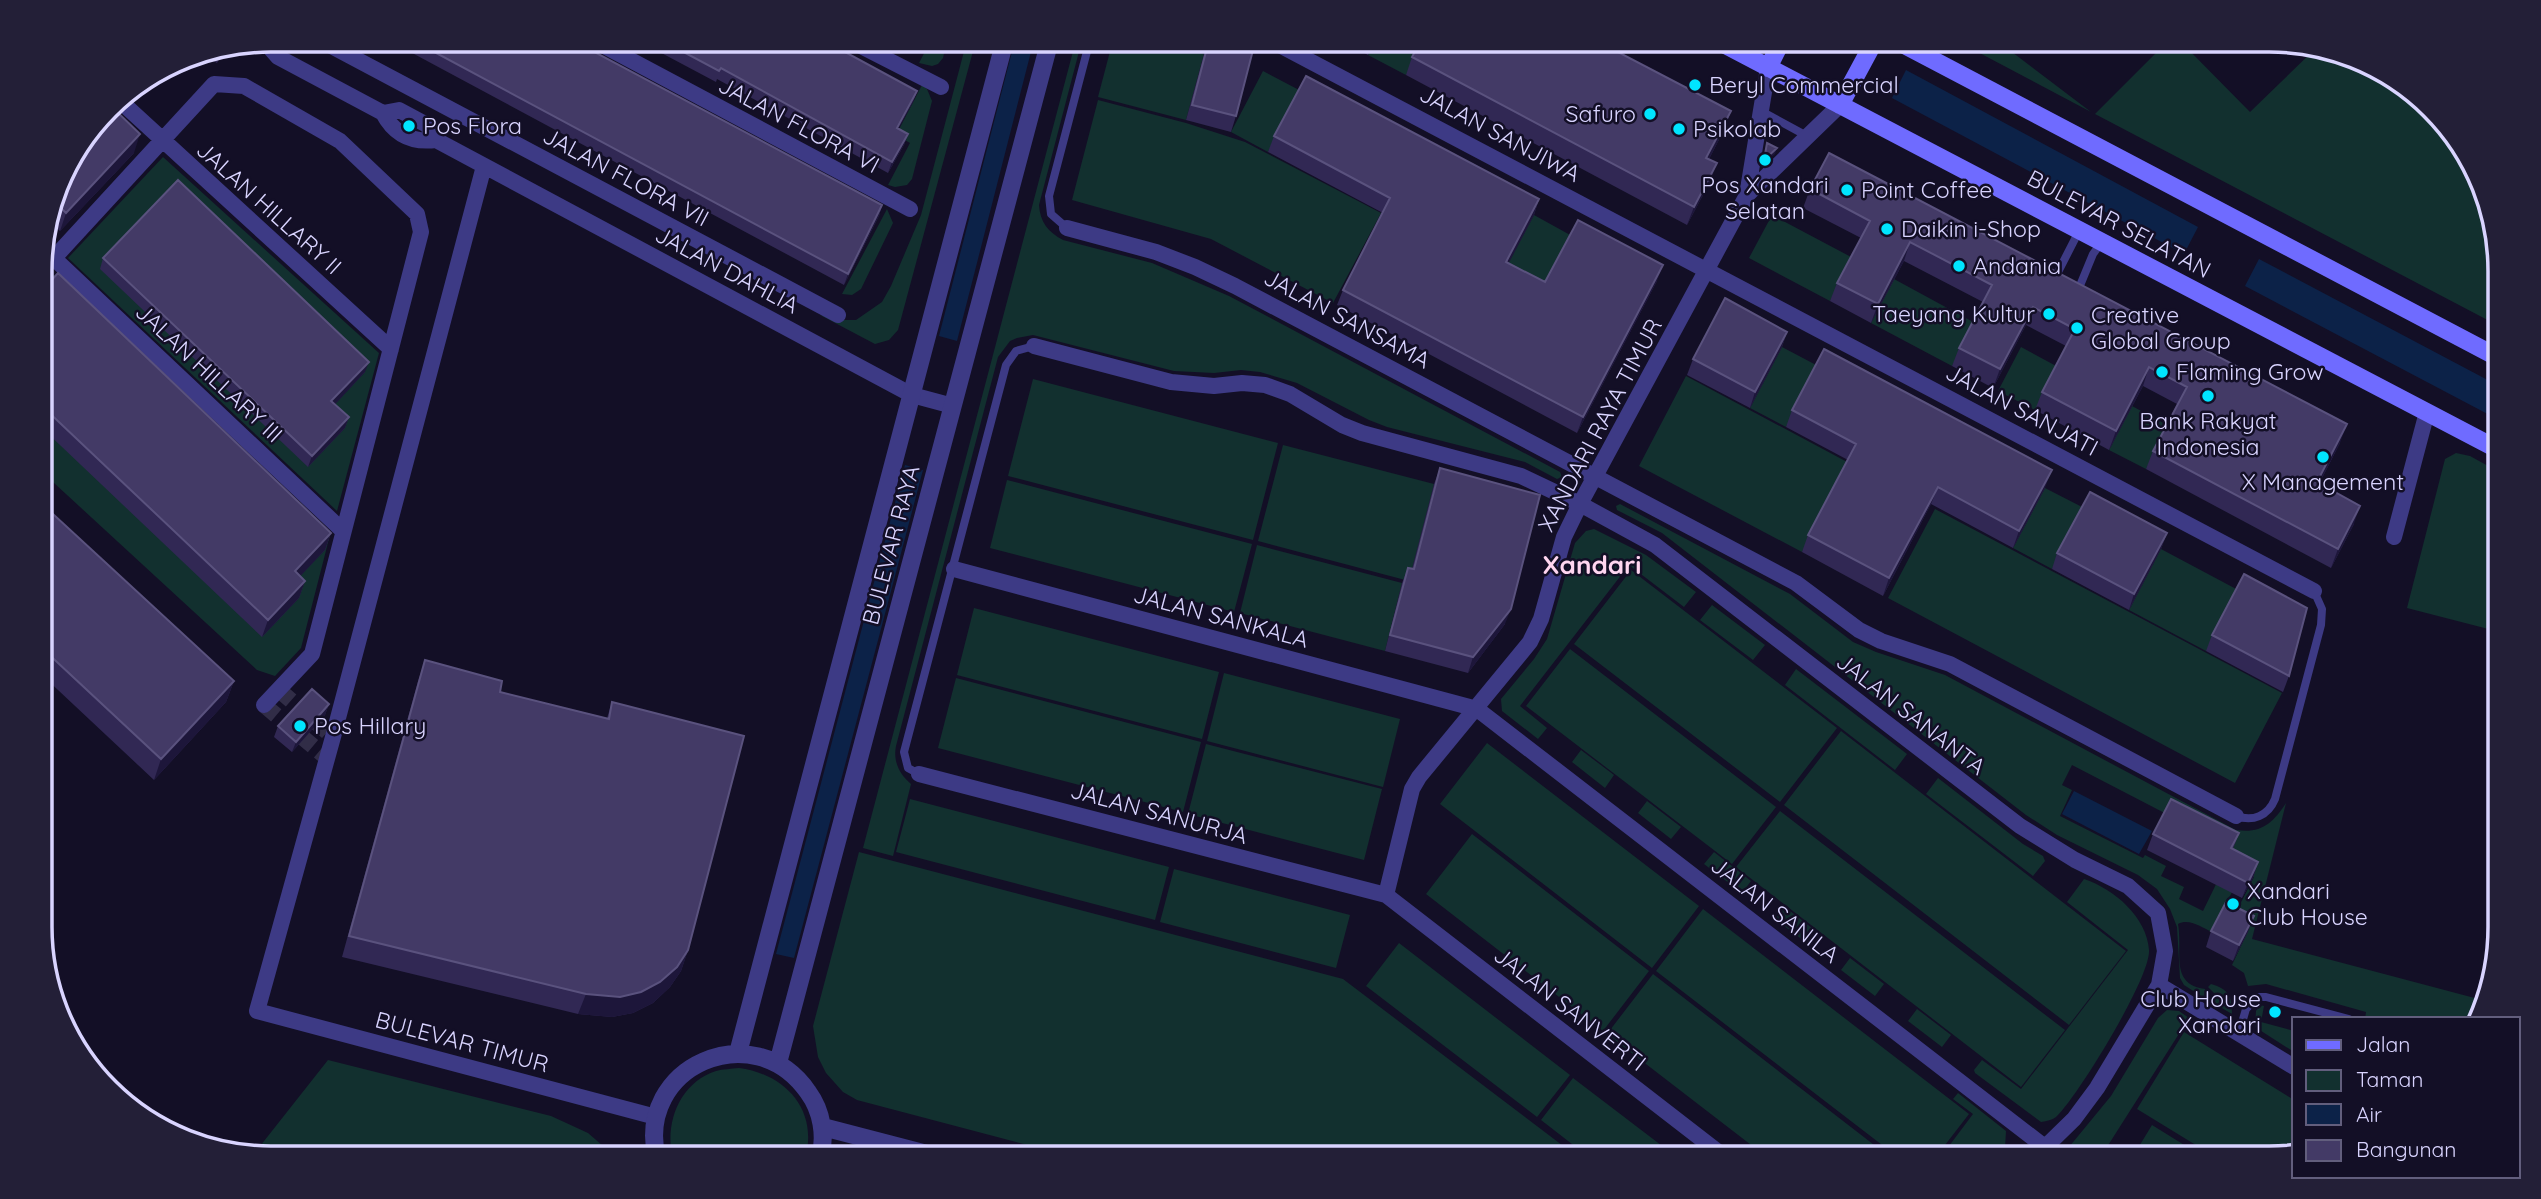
<svg xmlns="http://www.w3.org/2000/svg" width="2541" height="1199" font-family="Quicksand,sans-serif">
	<style>
		.green { fill: #12302f }
		.water { fill: #0c2248 }
		.lines { fill: none; stroke-linecap: round; stroke-linejoin: round }
		.minor-tunnel { stroke: #312d47; stroke-width: 16; stroke-dasharray: 16 8; stroke-linecap: butt }
		.service { stroke: #3d3a85; stroke-width: 8 }
		.minor { stroke: #3d3a85; stroke-width: 16 }
		.tertiary { stroke: #3d3a85; stroke-width: 18 }
		.secondary { stroke: #6f6bff; stroke-width: 18 }
		.wall { fill: #312854 }
		.shaded-wall { fill: #1d163a }
		.building { fill: #433a66; stroke: #5a527e; stroke-width: 2 }
		.poi-dot { fill: #00e5ff; stroke: #130f26; stroke-width: 2.5 }
		.labels { text-anchor: middle; stroke-width: 5; stroke-linejoin: round; paint-order: stroke }
		.poi-label { font-size: 23px; fill: #d9d4ff; stroke: #130f26; text-anchor: start }
		.street-label { font-size: 23px; fill: #d9d4ff; stroke: #130f26 }
		.quarter-label { font-size: 26px; font-weight: bold; fill: #ffd6f0; stroke: #130f26 }
		.rim { fill: none; stroke: #d9d4ff; stroke-width: 3.5 }
	</style>
	<rect width="100%" height="100%" fill="#130f26"/>
	<!-- green -->
	<path class="green" d="M931 40H947L943 58 938 64 932 66 919 63Z
		M967 40H976L898 330 889 340 875 344 820 315 840 320H856L882 302 891 286 921 215Z
		M1076 40H1082L1039 205C1040 222 1048 232 1063 240L1152 263 1229 296 1560 472 1562 477 1557 479 1525 462 1387 427 1369 420 1297 383 1260 372 1241 370 1214 373 1174 371 1033 335 1017 338 1010 341 998 357 896 746C893 761 899 774 911 784L893 856 863 848Z
		M1113 40H1150L1204 54 1186 120 1098 97Z
		M1376 40H1424L1406 75 1368 55Z
		M1955 40H2015L2008 49 2091 112Z
		M2169 40H2179L2250 112 2315 49 2358 58 2393 84 2420 112 2424 108 2453 131 2499 242V326L2095 114Z
		M1263 71 1301 91 1268 152 1231 132Z
		M922 85 927 89 932 101 912 179 907 185 895 187 888 185 910 143 896 135Z
		M1098 100 1186 123 1245 142 1381 213 1333 303 1211 239 1072 200Z
		M163 157 379 353 337 511 68 258Z
		M887 209 893 223 861 289 852 295 842 294Z
		M1534 215 1572 236 1540 296 1501 276Z
		M1772 215 1853 258 1830 301 1749 258Z
		M41 263 330 535 301 648 275 676 257 670 41 471Z
		M1894 279 1975 323 1952 366 1871 323Z
		M1782 347 1818 366 1786 427 1750 408Z
		M2021 347 2058 367 2035 410 1998 391Z
		M1686 376 1849 463 1802 552 1639 466Z
		M1033 379 1278 443 1253 540 1008 476Z
		M2132 406 2169 426 2146 469 2109 450Z
		M1283 445 1434 484 1409 581 1258 541Z
		M2456 453 2470 456 2499 472 2500 632 2407 608 2445 459Z
		M1007 480 1252 544 1234 612 990 548Z
		M2045 488 2084 508 2052 569 2013 548Z
		M1620 504 1790 594 1853 642 1876 652 1945 675 2236 830C2261 834 2273 823 2286 803L2252 939 2486 1001 2482 1019H2365L2366 1012 2266 984 2248 986 2244 973 2232 965 2248 931 2231 922 2254 877 2227 863 2234 849 2072 765 2062 785 2072 790 2060 816 2143 858 2145 855 2166 866 2161 876 2184 887 2179 899 2203 911 2221 874 2237 882 2212 932C2201 927 2189 918 2178 924 2183 952 2169 984 2205 989L2211 998 2209 1001 2184 985 2180 978 2177 927 2170 909 2157 889 2138 875 2057 835 2026 815 1662 533 1617 510 1616 506Z
		M1935 509 2282 693 2235 783 1888 598Z
		M1594 529 1646 555 1696 592 1684 607 1629 565 1520 706 1547 728 1538 739 1502 711 1501 699 1534 659 1547 639 1575 543 1586 531Z
		M1257 545 1402 583 1385 651 1240 613Z
		M2161 549 2238 590 2206 651 2129 610Z
		M1631 570 1837 728 1780 802 1574 644Z
		M1712 605 1765 645 1753 660 1700 620Z
		M974 608 1219 672 1202 739 957 675Z
		M1570 649 1776 807 1732 864 1526 706Z
		M1796 669 1907 754 1895 770 1785 685Z
		M1224 673 1400 719 1383 787 1207 741Z
		M956 678 1201 742 1183 812 938 748Z
		M1841 731 2126 951 2069 1025 1784 805Z
		M1487 743 1699 906 1652 968 1440 804Z
		M1206 744 1382 789 1364 860 1188 814Z
		M1581 750 1614 775 1605 788 1572 762Z
		M1938 778 2023 844 2043 856 2045 861 2033 876 1926 794Z
		M910 799 1169 867 1155 920 896 852Z
		M1647 801 1681 827 1671 839 1638 813Z
		M1780 811 2065 1030 2021 1087 1736 867Z
		M1472 834 1649 971 1603 1031 1426 894Z
		M859 852 1343 979 1579 1158 1080 1159 857 1100 843 1092 826 1073 818 1057 813 1026Z
		M1714 852 1751 881 1742 893 1704 864Z
		M1174 869 1350 915 1336 968 1160 922Z
		M2084 879C2114 889 2147 917 2149 950 2151 977 2077 1098 2056 1117 2052 1120 2047 1121 2041 1122L1975 1073 1974 1070 1982 1060 2021 1089 2128 950 2067 902Z
		M1785 907 1817 932 1808 944 1775 919Z
		M1703 909 1969 1114 1935 1158H1899L1656 971Z
		M1399 943 1570 1075 1537 1117 1366 986Z
		M1850 958 1884 984 1875 996 1841 970Z
		M1653 974 1891 1158H1768L1607 1034Z
		M2211 984C2229 989 2232 997 2232 1014L2215 1004 2214 993 2208 987Z
		M2259 1005 2264 1006 2261 1022 2294 1031V1052L2255 1027 2256 1011Z
		M1917 1009 1951 1035 1942 1047 1908 1021Z
		M2167 1010 2179 1011 2189 1018 2100 1158H2060L2111 1096 2158 1018Z
		M2184 1032 2294 1100V1155L2284 1158H2217L2137 1109Z
		M328 1060 551 1116 588 1133 618 1159H271L253 1155Z
		M739 1068C785 1074 819 1110 805 1159H673C664 1124 679 1083 716 1071 723 1069 731 1069 739 1068Z
		M1573 1078 1674 1155 1672 1158H1590L1541 1120Z
		M1958 1093 2006 1131 2005 1148 1993 1158H1940L1973 1114 1953 1099Z
		M2152 1125 2202 1156 2206 1158H2132Z"/>
	<!-- water -->
	<path class="water" d="M1015 40H1034L957 341 939 336Z
		M1906 70 2198 227 2184 254 1892 98Z
		M2259 259 2499 386V420L2245 286Z
		M905 465 923 470 794 958 776 954Z
		M2074 791 2152 831 2139 854 2062 814Z"/>
	<g class="lines">
		<!-- minor-tunnel -->
		<path class="minor-tunnel" d="M279 690 333 737
			M264 705 327 758"/>
		<!-- service -->
		<path class="service" d="M1761 111 1807 136
			M1067 228 1051 214 1049 196 1090 40
			M2056 276 2079 231
			M2079 288 2093 254 2101 243
			M919 774 908 768 904 752 1006 365 1016 351 1034 346
			M2236 816C2253 822 2268 816 2275 799L2321 625 2322 609 2314 591
			M2239 1033 2246 1009 2257 997H2266L2349 1019"/>
		<!-- minor -->
		<path class="minor" d="M271 40V49L278 57 383 113
			M320 40 838 315
			M593 40 910 209
			M849 40 941 87
			M1270 40 2314 591
			M118 99 391 349
			M399 110 427 125 436 140C412 143 394 134 383 113Z
			M436 140 912 395 953 406
			M484 166 333 737 257 1011 656 1117
			M1747 195 1768 68
			M1067 228 1156 252 1195 267 1235 286 1796 583 1859 630 1881 641 1950 664 2236 816
			M43 248 343 531
			M54 258 214 84 244 86 340 141 417 214 421 232 312 654 264 705
			M1034 346 1171 382 1214 386 1242 383 1265 385 1290 394 1342 425 1362 433 1521 476 1580 504 1655 545 2020 826 2075 860 2128 886 2158 913 2165 951 2159 985 2097 1088 2074 1119 2034 1158
			M2394 537 2427 412
			M954 569 1477 709 2046 1148
			M919 774 1386 895 1726 1158
			M1386 895 1412 789 1419 777 1530 642 1541 619 1564 537 1580 504 1747 195 1840 105
			M2159 985 2294 1067"/>
		<!-- tertiary -->
		<path class="tertiary" d="M738 1053 1005 40
			M778 1063 1050 40
			M823 1127 946 1159
			M657 1159C634 1066 754 1014 808 1092 822 1111 826 1136 820 1159"/>
		<!-- secondary -->
		<path class="secondary" d="M1716 40 2499 450
			M1895 40 2499 358
			M1768 68 1782 40
			M1840 105 1875 40"/>
	</g>
	<!-- wall -->
	<path class="wall" d="M388 40H572L882 205 879 216 844 285Z
		M637 40H823L917 91 913 102 898 129 908 134 904 145 888 173 717 79 716 82Z
		M905 40H930L925 50Z
		M1209 40 1236 116 1231 132 1186 120 1204 54Z
		M1340 40H1376L1368 55Z
		M224 50 217 63 201 54Z
		M1412 57 1731 111 1724 130 1709 159 1710 182 1687 225 1406 75Z
		M1274 136 1539 199 1534 215 1508 263 1545 282 1657 281 1577 433 1337 305 1343 290 1383 213 1268 152Z
		M134 153 60 231 50 222 64 169Z
		M1810 189 2340 443 2319 484 2354 524 2331 568 2146 469 2153 451 2177 404 2143 386 2109 450 2035 410 2042 392 2066 346 2026 325 1993 388 1952 366 1959 348 1983 302 1904 261 1871 323 1830 301 1837 283 1861 238 1803 208Z
		M103 258 365 372 335 404 349 417 345 428 308 467 100 269Z
		M41 292 331 533 325 550 300 576 305 581 299 598 262 637 41 427Z
		M1787 332 1782 347 1750 408 1687 375 1693 359Z
		M1792 410 2045 488 2013 548 1931 504 1883 596 1802 552 1808 535 1848 460 1786 427Z
		M1440 468 1505 624 1468 673 1385 651 1402 583 1408 568 1412 569 1434 484Z
		M41 503 234 681 226 702 154 780 42 675Z
		M2167 533 2161 549 2129 610 2052 569 2057 553Z
		M2212 635 2289 676 2283 692 2206 651Z
		M425 660 500 692 607 718 612 702 688 950 681 971 670 987 653 1003 633 1013 612 1017 578 1014 342 957 418 681Z
		M329 704 325 715 292 752 274 737 278 726Z
		M2239 833 2233 849 2258 862 2253 878 2242 898 2147 850 2153 834Z
		M2211 931 2248 932 2233 961 2206 947Z"/>
	<!-- shaded-wall -->
	<path class="shaded-wall" d="M1374 40H1376L1368 55Z
		M917 91 913 102 893 139 897 128Z
		M1731 111 1724 130 1700 176 1706 158Z
		M140 134 134 153 60 231 66 213Z
		M908 134 904 145 888 173 892 162Z
		M1777 148 1775 154 1763 165 1764 160Z
		M1717 163 1710 182 1687 225 1694 207Z
		M1539 199 1534 215 1501 278 1506 262Z
		M882 205 879 216 844 285 848 274Z
		M1910 242 1904 261 1871 323 1878 304Z
		M1663 265 1657 281 1577 433 1583 417Z
		M2033 307 2026 325 1993 388 2000 369Z
		M1787 332 1782 347 1750 408 1755 392Z
		M369 362 365 372 328 412 331 401Z
		M2149 367 2143 386 2109 450 2116 431Z
		M349 417 345 428 308 467 312 456Z
		M2347 424 2340 443 2310 501 2317 482Z
		M2052 470 2045 488 2013 548 2019 531Z
		M1938 487 1931 504 1883 596 1889 578Z
		M2360 506 2354 524 2331 568 2338 549Z
		M331 533 325 550 289 588 295 571Z
		M2167 533 2161 549 2129 610 2134 594Z
		M305 581 299 598 262 637 268 620Z
		M1511 609 1505 624 1468 673 1473 657Z
		M234 681 226 702 154 780 161 759Z
		M329 704 325 715 292 752 296 742Z
		M2258 862 2253 878 2242 898 2248 883Z
		M2254 916 2248 932 2233 961 2239 945Z
		M688 950 681 971 670 987 653 1003 633 1013 612 1017 578 1014 586 994Z"/>
	<!-- building -->
	<path class="building" d="M412 40H572L882 205 848 274Z
		M661 40H823L917 91 897 128 908 134 892 162 721 68 719 71Z
		M1209 40H1216L1253 50 1236 116 1192 105Z
		M1421 40H1595L1731 111 1706 158 1717 163 1694 207 1412 57Z
		M1306 76 1539 199 1506 262 1545 282 1578 220 1663 265 1583 417 1343 290 1390 198 1274 136Z
		M112 107 140 134 66 213 55 202 64 169Z
		M1767 143 1777 148 1764 160Z
		M1829 153 2347 424 2317 482 2360 506 2338 549 2153 451 2187 387 2149 367 2116 431 2042 392 2075 329 2033 307 2000 369 1959 348 1992 285 1910 242 1878 304 1837 283 1870 221 1810 189Z
		M178 180 369 362 331 401 349 417 312 456 103 258Z
		M58 273 331 533 295 571 305 581 268 620 41 405V292Z
		M1725 298 1787 332 1755 392 1693 359Z
		M1824 349 2052 470 2019 531 1938 487 1889 578 1808 535 1856 444 1792 410Z
		M1440 468 1540 495 1511 609 1473 657 1390 635 1408 568 1414 569Z
		M2090 492 2167 533 2134 594 2057 553Z
		M41 503 234 681 161 759 42 648Z
		M2244 574 2307 608 2289 676 2212 635Z
		M425 660 502 681 500 692 609 719 612 702 744 736 688 950 677 967 660 982 641 992 620 997 586 994 349 936Z
		M312 689 329 704 296 742 278 726Z
		M2171 799 2239 833 2231 848 2258 862 2248 883 2153 834Z
		M2226 902 2254 916 2239 945 2211 931Z"/>
	<!-- markers -->
	<g class="poi-dot">
		<circle cx="1695" cy="85" r="7"/>
		<circle cx="1650" cy="114" r="7"/>
		<circle cx="409" cy="126" r="7"/>
		<circle cx="1679" cy="129" r="7"/>
		<circle cx="1765" cy="160" r="7"/>
		<circle cx="1847" cy="190" r="7"/>
		<circle cx="1887" cy="229" r="7"/>
		<circle cx="1959" cy="266" r="7"/>
		<circle cx="2049" cy="314" r="7"/>
		<circle cx="2077" cy="328" r="7"/>
		<circle cx="2162" cy="372" r="7"/>
		<circle cx="2208" cy="396" r="7"/>
		<circle cx="2323" cy="457" r="7"/>
		<circle cx="300" cy="726" r="7"/>
		<circle cx="2233" cy="904" r="7"/>
		<circle cx="2275" cy="1012" r="7"/>
	</g>
	<g class="labels">
		<!-- poi labels -->
		<g class="poi-label">
			<text x="1709" y="93">Beryl Commercial</text>
			<text x="1636" y="122" text-anchor="end">Safuro</text>
			<text x="423" y="134">Pos Flora</text>
			<text x="1693" y="137">Psikolab</text>
			<text x="1765" y="193" text-anchor="middle">Pos Xandari<tspan x="1765" dy="26">Selatan</tspan></text>
			<text x="1861" y="198">Point Coffee</text>
			<text x="1901" y="237">Daikin i-Shop</text>
			<text x="1973" y="274">Andania</text>
			<text x="2035" y="322" text-anchor="end">Taeyang Kultur</text>
			<text x="2091" y="323">Creative<tspan x="2091" dy="26">Global Group</tspan></text>
			<text x="2176" y="380">Flaming Grow</text>
			<text x="2208" y="429" text-anchor="middle">Bank Rakyat<tspan x="2208" dy="26">Indonesia</tspan></text>
			<text x="2323" y="490" text-anchor="middle">X Management</text>
			<text x="314" y="734">Pos Hillary</text>
			<text x="2247" y="899">Xandari<tspan x="2247" dy="26">Club House</tspan></text>
			<text x="2261" y="1007" text-anchor="end">Club House<tspan x="2261" dy="26">Xandari</tspan></text>
		</g>
		<!-- street labels -->
		<g class="street-label">
			<text transform="translate(799 125) rotate(28)" y="8">JALAN FLORA VI</text>
			<text transform="translate(1500 134) rotate(28)" y="8">JALAN SANJIWA</text>
			<text transform="translate(626 177) rotate(28)" y="8">JALAN FLORA VII</text>
			<text transform="translate(269 208) rotate(42)" y="8">JALAN HILLARY II</text>
			<text transform="translate(2119 224) rotate(28)" y="8">BULEVAR SELATAN</text>
			<text transform="translate(727 270) rotate(28)" y="8">JALAN DAHLIA</text>
			<text transform="translate(1347 319) rotate(28)" y="8">JALAN SANSAMA</text>
			<text transform="translate(209 373) rotate(43)" y="8">JALAN HILLARY III</text>
			<text transform="translate(2022 410) rotate(28)" y="8">JALAN SANJATI</text>
			<text transform="translate(1600 425) rotate(-62)" y="8">XANDARI RAYA TIMUR</text>
			<text transform="translate(891 545) rotate(-75)" y="8">BULEVAR RAYA</text>
			<text transform="translate(1221 617) rotate(15)" y="8">JALAN SANKALA</text>
			<text transform="translate(1911 714) rotate(38)" y="8">JALAN SANANTA</text>
			<text transform="translate(1159 813) rotate(15)" y="8">JALAN SANURJA</text>
			<text transform="translate(1775 910) rotate(38)" y="8">JALAN SANILA</text>
			<text transform="translate(1570 1009) rotate(38)" y="8">JALAN SANVERTI</text>
			<text transform="translate(462 1042) rotate(15)" y="8">BULEVAR TIMUR</text>
		</g>
		<!-- quarter labels -->
		<g class="quarter-label">
			<text x="1592" y="574">Xandari</text>
		</g>
	</g>
	<!-- crop -->
	<path d="M0 0H2541V1199H0ZM271 52H2269A219 219 0 0 1 2488 271V927A219 219 0 0 1 2269 1146H271A219 219 0 0 1 52 927V271A219 219 0 0 1 271 52Z" fill="#231f37" fill-rule="evenodd"/>
	<path class="rim" d="M271 52H2269A219 219 0 0 1 2488 271V927A219 219 0 0 1 2269 1146H271A219 219 0 0 1 52 927V271A219 219 0 0 1 271 52Z"/>
	<!-- legend -->
	<rect x="2292" y="1017" width="228" height="161" fill="#130f26" stroke="#625e7d" stroke-width="2"/>
	<rect x="2306" y="1040" width="35" height="10" fill="#6f6bff" stroke="#625e7d" stroke-width="2"/>
	<text x="2356" y="1052" font-size="21" fill="#d9d4ff">Jalan</text>
	<rect x="2306" y="1070" width="35" height="21" fill="#12302f" stroke="#625e7d" stroke-width="2"/>
	<text x="2356" y="1087" font-size="21" fill="#d9d4ff">Taman</text>
	<rect x="2306" y="1104" width="35" height="21" fill="#0c2248" stroke="#625e7d" stroke-width="2"/>
	<text x="2356" y="1122" font-size="21" fill="#d9d4ff">Air</text>
	<rect x="2306" y="1140" width="35" height="21" fill="#433a66" stroke="#625e7d" stroke-width="2"/>
	<text x="2356" y="1157" font-size="21" fill="#d9d4ff">Bangunan</text>
</svg>
